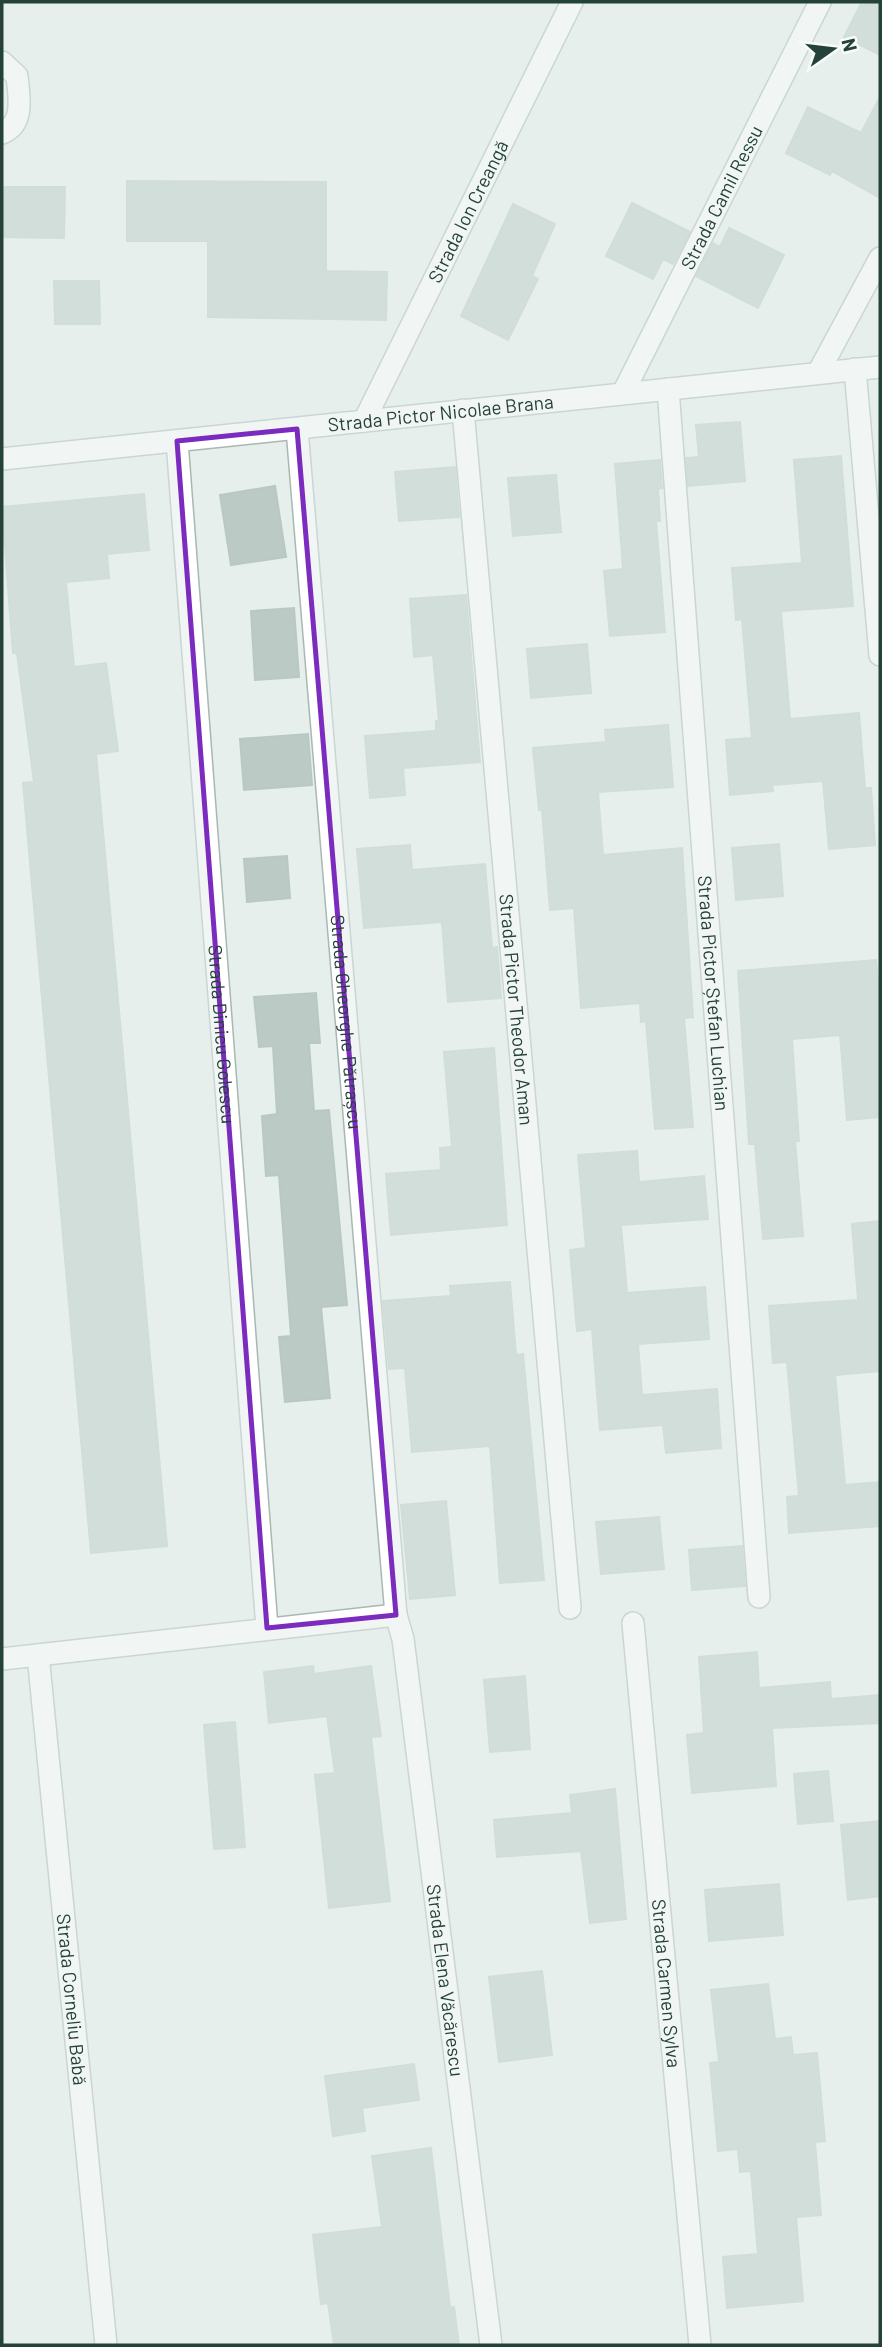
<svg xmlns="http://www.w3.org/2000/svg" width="882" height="2347" font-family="Barlow,sans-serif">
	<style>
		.building { fill: #bbcac4; stroke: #b8c9c2; stroke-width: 2 }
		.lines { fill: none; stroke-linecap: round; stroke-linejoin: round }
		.minor-casing { stroke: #a8b8b2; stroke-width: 24 }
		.minor { stroke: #fff; stroke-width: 21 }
		.marked { fill: none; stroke: #7b2cbf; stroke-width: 5; stroke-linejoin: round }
		.labels { text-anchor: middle; stroke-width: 6; stroke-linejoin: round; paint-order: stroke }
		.street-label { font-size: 19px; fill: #24423a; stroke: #f7fbf9 }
	</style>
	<rect width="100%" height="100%" fill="#e6efeb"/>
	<!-- building -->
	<path class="building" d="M862 2H880V55L844 37Z
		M880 97V198L832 171 830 175 786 153 808 107 861 133Z
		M127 181 326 182V271L387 272 386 320 208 317V241H127Z
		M2 187H65L64 238 2 237Z
		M632 203 690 232 673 264 663 259 653 279 606 256Z
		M513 204 555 224 532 276 538 279 508 340 461 316Z
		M729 228 784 255 758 308 696 276 713 243 720 247Z
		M54 281H99L100 324H55Z
		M740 422 745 481 688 486 686 458 699 457 696 425Z
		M841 456 853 606 781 611 790 719 859 713 865 788H871L875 845 829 849 823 781 772 785 773 791 730 795 726 740 752 738 742 619 736 620 732 568 802 563 794 460Z
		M660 460 662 488 658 489 660 521H656L665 632 610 636 604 571 623 569 615 464Z
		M455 467 459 517 399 521 395 472Z
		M556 475 561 532 513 536 508 478Z
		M275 486 286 557 231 565 220 495Z
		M144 494 149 550 107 554 109 578 66 582 74 667 106 663 118 751 96 754 167 1546 91 1553 23 783 34 782 17 653H13L2 507Z
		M466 595 480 762 403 768 405 795 370 798 365 736 436 731V721H439L433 655 414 657 410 599Z
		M294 608 299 677 255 680 251 611Z
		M587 644 591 693 531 698 527 649Z
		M668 725 673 787 598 792 603 855 682 848 693 1017 684 1018 693 1127 655 1129 646 1021 641 1022 640 1003 581 1008 574 908 550 910 542 810H539L533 748 606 742 605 730Z
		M308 734 312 785 244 790 240 739Z
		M779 844 783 896 736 900 732 848Z
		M410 845 412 870 485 864 492 948 497 947 501 998 448 1002 442 922 364 928 357 849Z
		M287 856 290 898 247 902 244 859Z
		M876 960 880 1010V1117L847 1120 840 1035 792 1039 799 1141H795L803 1236 763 1239 755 1144H749L738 971Z
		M316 993 320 1043H309L314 1111 329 1110 347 1305 321 1307 330 1398 285 1402 279 1337 291 1336 279 1175 266 1176 262 1116 277 1114 273 1046 259 1047 254 997Z
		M494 1048 507 1225 391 1235 386 1174 441 1170 440 1148 452 1147 444 1052Z
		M637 1151 639 1182 704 1176 708 1219 621 1225 627 1293 705 1287 709 1339 638 1344 642 1395 717 1389 721 1448 666 1453 663 1425 600 1430 592 1329 577 1331 570 1250 586 1248 578 1155Z
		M880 1221V1371L835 1375 845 1485 880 1482V1526L789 1533 787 1497 799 1496 787 1362 773 1363 769 1306 858 1300 852 1224Z
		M510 1282 516 1355 523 1354 544 1580 500 1583 490 1446 412 1452 405 1368 389 1369 383 1301 451 1296 450 1286Z
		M446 1501 455 1595 410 1599 401 1505Z
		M659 1517 664 1569 601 1574 596 1522Z
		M742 1546 745 1586 692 1590 689 1550Z
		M757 1652 759 1688 830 1682 831 1699 880 1695V1723L772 1728 776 1786 692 1793 687 1735 704 1733 699 1657Z
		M313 1666 314 1674 371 1666 381 1736 371 1737 390 1901 329 1908 315 1775 335 1773 327 1716 269 1723 264 1672Z
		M525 1676 530 1749 490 1752 484 1680Z
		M235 1722 245 1847 214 1849 204 1725Z
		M828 1771 833 1821 798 1824 794 1774Z
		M615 1789 626 1919 590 1923 581 1851 497 1857 494 1820 572 1813 570 1795Z
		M880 1821V1896L848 1900 841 1825Z
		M779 1884 783 1935 709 1941 705 1890Z
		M542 1971 552 2055 499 2062 489 1977Z
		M768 1984 775 2039 791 2037 793 2055 817 2053 825 2141 815 2142 821 2215 796 2217 803 2301 727 2308 723 2257 758 2254 751 2171 740 2172 738 2149 718 2151 710 2063 719 2062 711 1990Z
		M414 2064 419 2100 362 2108 365 2131 333 2136 325 2076Z
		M431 2148 450 2308 454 2307 459 2345H334L328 2303 321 2304 313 2235 382 2227 372 2156Z"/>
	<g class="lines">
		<!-- minor casing -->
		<g class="minor-casing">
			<g id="minor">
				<path d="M2 62 17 76C19 96 25 124 2 133"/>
				<path d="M855 369 880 655"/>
				<path d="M818 373 880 258"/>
				<path id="s1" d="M668 389 759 1597"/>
				<path id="s2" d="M623 393 820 2"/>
				<path id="s3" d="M463 410 570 1608"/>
				<path id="s4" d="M364 421 572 2"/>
				<path id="s5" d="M297 429 396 1615 403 1639 491 2345"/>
				<path id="s6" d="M177 441 267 1628"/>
				<path id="s7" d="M2 459 880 367"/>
				<path id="s8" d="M633 1623 700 2345"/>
				<path id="s9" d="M38 1655 106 2345"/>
				<path d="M2 1659 396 1615"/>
			</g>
		</g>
		<!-- minor -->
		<use href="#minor" class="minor"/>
	</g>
	<!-- marked area -->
	<path d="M0 0H882V2347H0ZM297 429 396 1615 267 1628 177 441Z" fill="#e6efeb" fill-opacity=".55" fill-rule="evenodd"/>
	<path class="marked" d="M297 429 396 1615 267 1628 177 441Z"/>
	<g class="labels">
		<!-- street labels -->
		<g class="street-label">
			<text dy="7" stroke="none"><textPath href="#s2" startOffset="219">Strada Camil Ressu</textPath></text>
			<text dy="7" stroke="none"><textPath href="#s4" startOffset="234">Strada Ion Creangă</textPath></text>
			<text dy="7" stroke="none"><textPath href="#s7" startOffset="441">Strada Pictor Nicolae Brana</textPath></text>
			<text dy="7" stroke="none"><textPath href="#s1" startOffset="606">Strada Pictor Ștefan Luchian</textPath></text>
			<text dy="7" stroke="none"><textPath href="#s3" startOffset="602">Strada Pictor Theodor Aman</textPath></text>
			<text dy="7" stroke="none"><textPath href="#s5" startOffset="595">Strada Gheorghe Pătrașcu</textPath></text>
			<text dy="7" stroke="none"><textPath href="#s6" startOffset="595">Strada Dinicu Golescu</textPath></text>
			<text dy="7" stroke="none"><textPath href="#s5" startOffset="1559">Strada Elena Văcărescu</textPath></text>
			<text dy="7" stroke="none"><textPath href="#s8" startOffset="362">Strada Carmen Sylva</textPath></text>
			<text dy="7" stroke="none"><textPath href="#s9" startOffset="346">Strada Corneliu Babă</textPath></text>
		</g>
	</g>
	<!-- border -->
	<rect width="882" height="2347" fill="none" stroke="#24423a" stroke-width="7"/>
	<!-- north arrow -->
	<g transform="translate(833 49) rotate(76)" stroke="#f7fbf9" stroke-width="5" paint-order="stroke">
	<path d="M0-5L12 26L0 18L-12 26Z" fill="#24423a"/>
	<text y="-10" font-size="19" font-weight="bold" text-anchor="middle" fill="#24423a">N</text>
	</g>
</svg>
